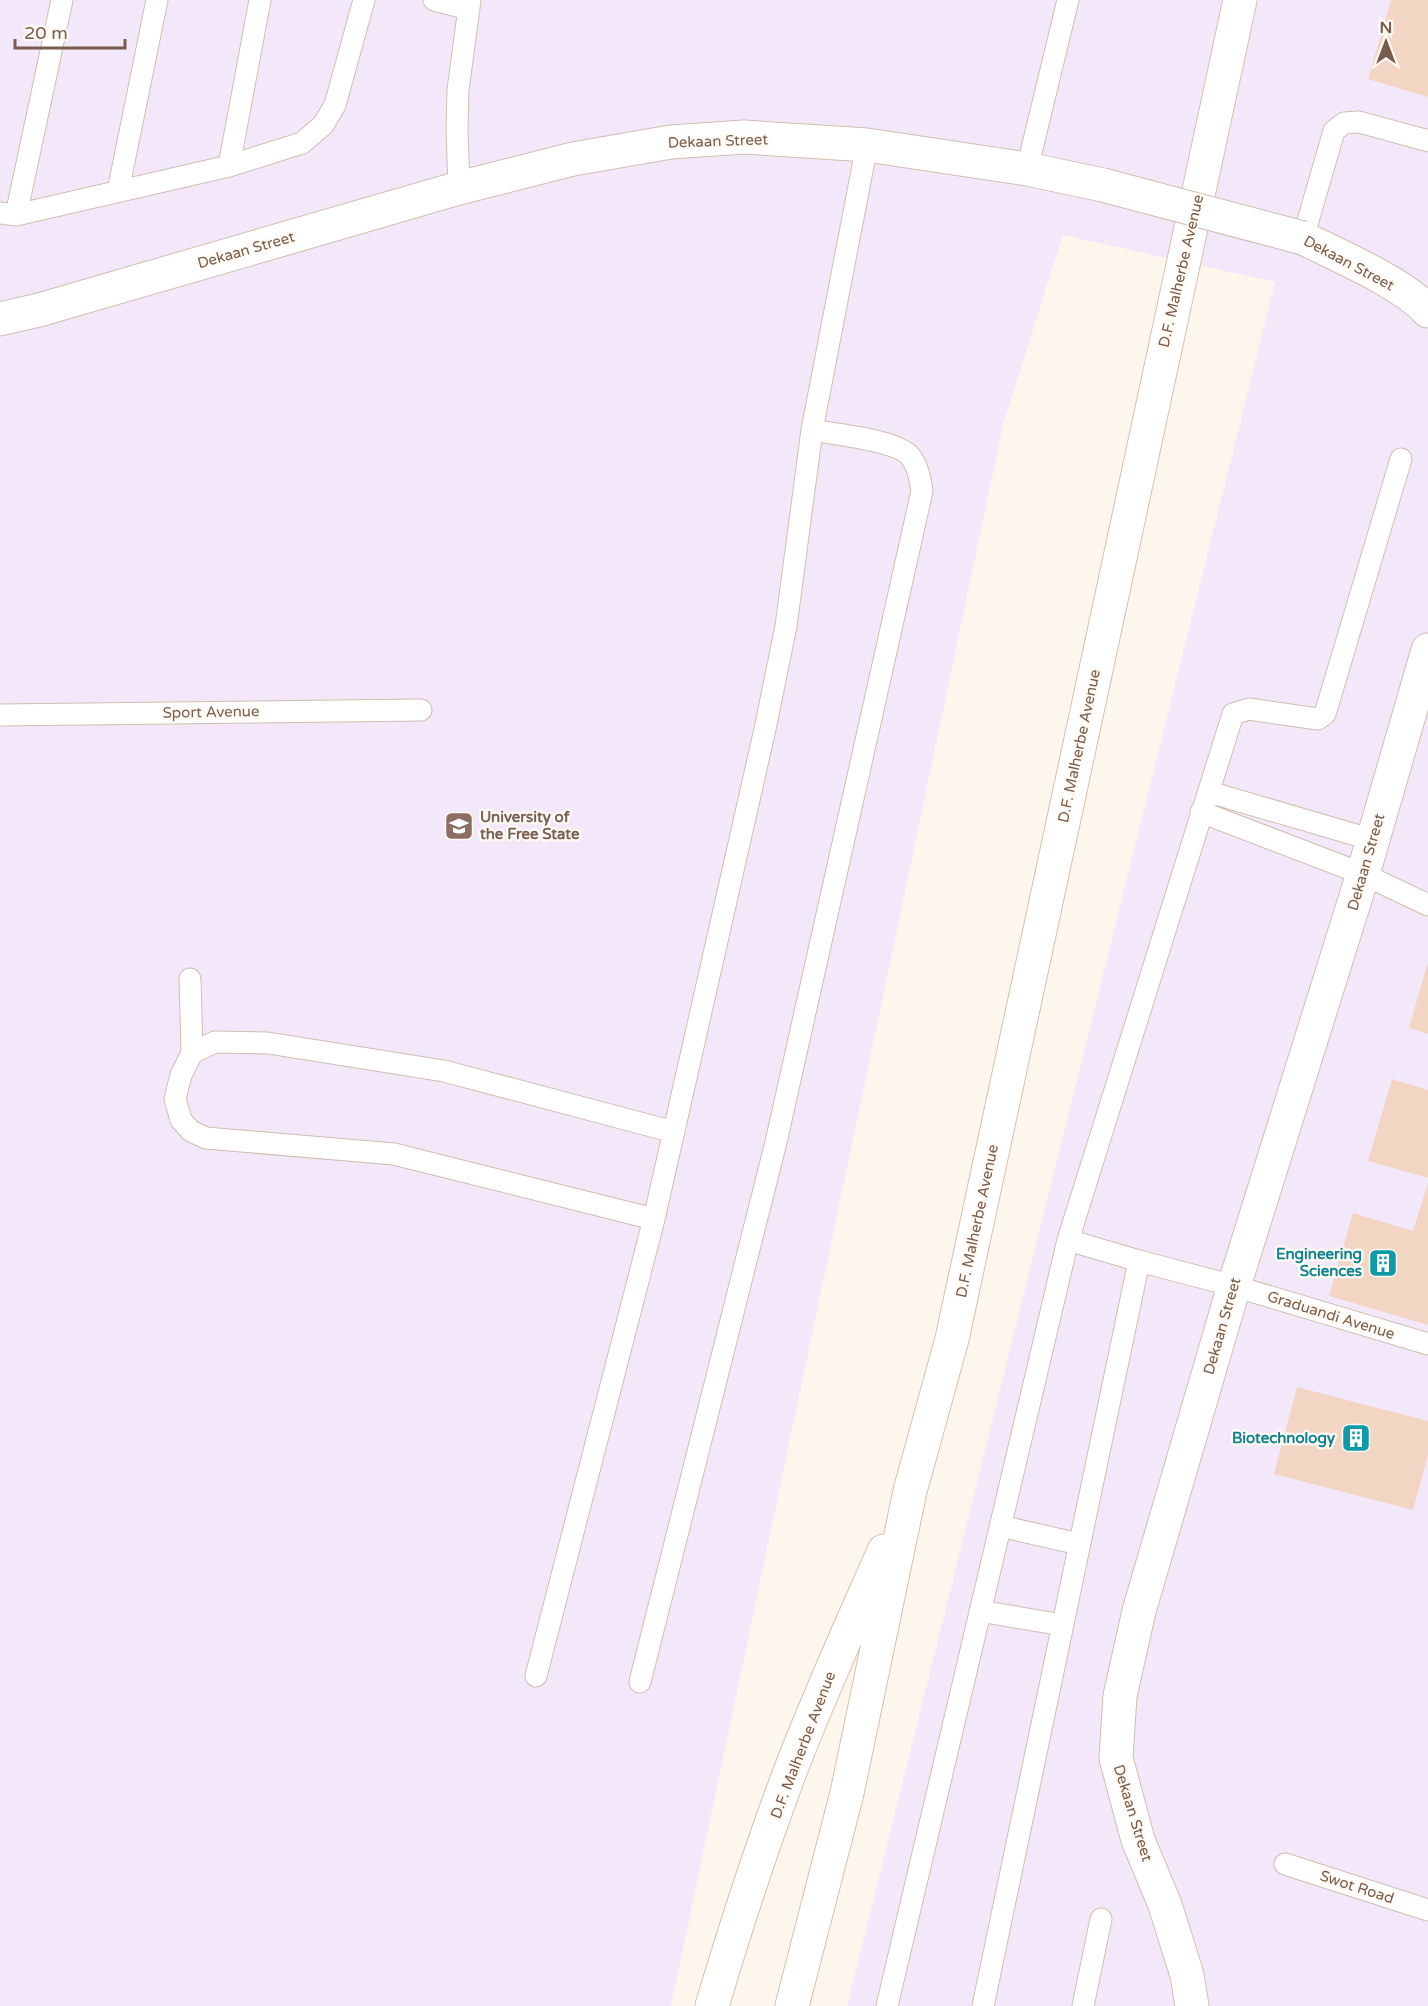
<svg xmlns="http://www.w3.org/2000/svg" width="1428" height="2006" font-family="'Varela Round',sans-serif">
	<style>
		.education { fill: #f3e8fa }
		.building { fill: #f3d5c3 }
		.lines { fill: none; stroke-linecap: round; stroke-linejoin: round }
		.lane-casing { stroke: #d1beb0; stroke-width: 23 }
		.street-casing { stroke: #d1beb0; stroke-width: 35 }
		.secondary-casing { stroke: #d6c0b0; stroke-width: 35 }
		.lane { stroke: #fff; stroke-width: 21 }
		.street { stroke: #fff; stroke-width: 33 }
		.secondary { stroke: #fff; stroke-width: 33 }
		.street-bridge-casing { stroke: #d1beb0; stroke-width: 35; stroke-linecap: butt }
		.street-bridge { stroke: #fff; stroke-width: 33 }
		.labels { text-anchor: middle; stroke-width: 4.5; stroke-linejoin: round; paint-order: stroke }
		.street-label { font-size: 15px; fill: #7a5c4d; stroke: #fffaf3 }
		.education-label { font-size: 15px; font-weight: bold; fill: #785e54; stroke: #fffaf3; text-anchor: start }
		.culture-label { font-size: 15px; font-weight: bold; fill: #0d838f; stroke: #fffaf3; text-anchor: end }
	</style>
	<rect width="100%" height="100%" fill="#fdf6ec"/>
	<!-- education -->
	<path class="education" d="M0 0H1428V2006H847L1275 282 1063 235 1003 425 671 2006H0Z"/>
	<!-- building -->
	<path class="building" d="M1391 0H1428V97L1368 79Z
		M1427 965H1428V1034L1409 1028Z
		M1392 1079 1428 1090V1178L1368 1161Z
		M1428 1183V1325L1329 1296 1353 1213 1413 1231Z
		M1297 1387 1428 1421V1455L1413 1510 1274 1474Z"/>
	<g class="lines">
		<!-- lane casing -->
		<g class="lane-casing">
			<path id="lane" d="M434 0 469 9
				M229 166 260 0
				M1027 169 1068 0
				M459 188 457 129 458 90 470 0
				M118 191 157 0
				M0 213 16 215 229 166 302 143 323 125 335 105 364 0
				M16 215 62 0
				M1303 238 1334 131 1344 123 1359 122 1428 141
				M1401 459 1325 714 1318 719 1249 709 1233 714 1068 1240 1139 1261 1234 1286 1428 1344
				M0 715 421 710
				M1209 792 1373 840
				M1201 812 1363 874 1428 905
				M190 979 192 1053
				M654 1219 394 1154 206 1138 191 1131 181 1120 175 1099 181 1075 192 1053 215 1042 268 1043 444 1071 674 1132
				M1000 1526 1079 1544
				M980 1611 1062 1625
				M536 1676 654 1219 765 729 786 626 812 430 867 145
				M640 1682 776 1142 922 491C920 479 918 466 910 456 897 440 834 434 812 430
				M1285 1864 1428 1910
				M887 2006 1068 1240
				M983 2006 1139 1261
				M1083 2006 1101 1919"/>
		</g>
		<!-- street casing -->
		<g class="street-casing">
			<path id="street" d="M1303 238C1339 256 1401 282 1428 311
				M0 319 39 310 459 188 573 159 671 142 744 137 867 145 1027 169 1103 185
				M1192 2006 1187 1975 1165 1905 1138 1840 1116 1758 1120 1696 1139 1611 1234 1286 1363 874 1428 650"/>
		</g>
		<!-- secondary casing -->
		<g class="secondary-casing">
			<path id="secondary" d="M712 2006C735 1929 760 1852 788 1777 817 1700 851 1626 884 1551
				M792 2006 847 1793 910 1491 952 1339 1240 0"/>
		</g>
		<!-- lane -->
		<use href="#lane" class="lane"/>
		<!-- street -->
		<use href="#street" class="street"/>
		<!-- secondary -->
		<use href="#secondary" class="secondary"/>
		<!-- street-bridge casing -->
		<g class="street-bridge-casing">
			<path id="street-bridge" d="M1103 185 1303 238"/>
		</g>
		<!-- street-bridge -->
		<use href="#street-bridge" class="street-bridge"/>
	</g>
	<!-- icons -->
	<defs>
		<g id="university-square" transform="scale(1.5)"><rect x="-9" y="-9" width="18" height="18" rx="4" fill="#8d6e63" stroke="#fffaf3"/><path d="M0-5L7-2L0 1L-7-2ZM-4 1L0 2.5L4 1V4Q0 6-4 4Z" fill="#fff"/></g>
		<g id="building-square" transform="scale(1.5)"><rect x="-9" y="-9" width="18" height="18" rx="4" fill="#0f9aa8" stroke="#fffaf3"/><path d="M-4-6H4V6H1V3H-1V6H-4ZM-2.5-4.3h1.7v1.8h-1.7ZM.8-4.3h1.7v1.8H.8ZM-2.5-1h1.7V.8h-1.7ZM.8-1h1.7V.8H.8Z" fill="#fff"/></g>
	</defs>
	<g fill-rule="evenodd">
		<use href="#university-square" x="459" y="826"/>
		<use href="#building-square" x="1383" y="1263"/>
		<use href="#building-square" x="1356" y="1438"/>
	</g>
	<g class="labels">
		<!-- street labels -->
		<g class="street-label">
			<text transform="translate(718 141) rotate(-2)" y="5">Dekaan Street</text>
			<text transform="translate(246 250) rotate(-16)" y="5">Dekaan Street</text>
			<text transform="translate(1349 263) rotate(28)" y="5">Dekaan Street</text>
			<text transform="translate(1181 271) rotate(-77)" y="5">D.F. Malherbe Avenue</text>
			<text transform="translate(211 712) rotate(-1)" y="5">Sport Avenue</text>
			<text transform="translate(1079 746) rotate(-78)" y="5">D.F. Malherbe Avenue</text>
			<text transform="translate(1366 862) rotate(-74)" y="5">Dekaan Street</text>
			<text transform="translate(977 1221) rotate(-78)" y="5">D.F. Malherbe Avenue</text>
			<text transform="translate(1331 1315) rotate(17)" y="5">Graduandi Avenue</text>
			<text transform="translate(1222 1326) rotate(-74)" y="5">Dekaan Street</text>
			<text transform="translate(803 1745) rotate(-69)" y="5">D.F. Malherbe Avenue</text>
			<text transform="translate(1133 1813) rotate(73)" y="5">Dekaan Street</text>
			<text transform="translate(1357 1887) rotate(18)" y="5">Swot Road</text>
		</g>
		<!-- education labels -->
		<g class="education-label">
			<text x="480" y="822">University of<tspan x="480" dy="17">the Free State</tspan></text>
		</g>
		<!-- culture labels -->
		<g class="culture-label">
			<text x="1362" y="1259">Engineering<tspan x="1362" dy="17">Sciences</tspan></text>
			<text x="1335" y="1443">Biotechnology</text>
		</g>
	</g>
	<!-- north arrow -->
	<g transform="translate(1386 42)" stroke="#fffaf3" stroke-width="4.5" paint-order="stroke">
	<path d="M0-4.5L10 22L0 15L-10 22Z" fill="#7a5c4d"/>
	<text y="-9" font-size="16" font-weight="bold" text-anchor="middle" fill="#7a5c4d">N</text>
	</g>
	<!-- scale -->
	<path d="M15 39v9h110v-9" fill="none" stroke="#7a5c4d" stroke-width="3"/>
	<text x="24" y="39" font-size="18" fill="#7a5c4d" stroke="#fffaf3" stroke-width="4.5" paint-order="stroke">20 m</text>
</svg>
